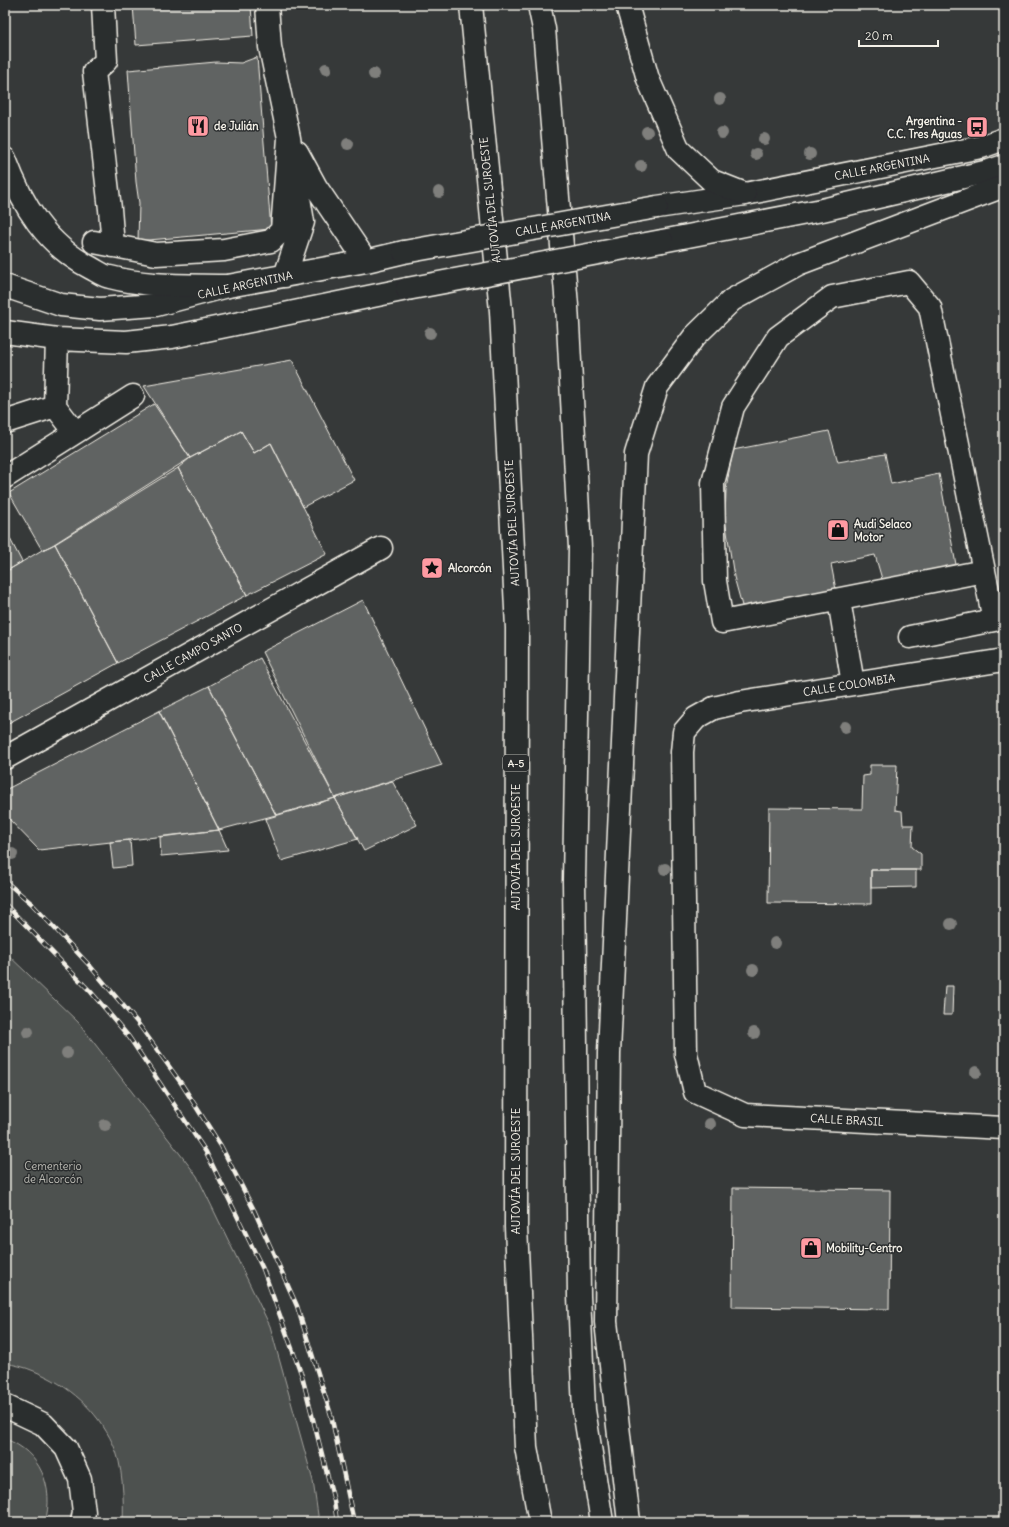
<svg xmlns="http://www.w3.org/2000/svg" width="1009" height="1527" font-family="Delius,sans-serif">
	<style>
		.green { fill: #4e514f; stroke: #a1a19c }
		.building { fill: #616362; stroke: #f4f1e8 }
		.lines { fill: none; stroke-linecap: round; stroke-linejoin: round }
		.minor-casing { stroke: #f4f1e8; stroke-width: 25 }
		.major-casing { stroke: #f4f1e8; stroke-width: 25 }
		.highway-casing { stroke: #f4f1e8; stroke-width: 25 }
		.minor { stroke: #2a2d2e; stroke-width: 22 }
		.major { stroke: #2a2d2e; stroke-width: 22 }
		.highway { stroke: #2a2d2e; stroke-width: 22 }
		.rail-casing { stroke: #f4f1e8; stroke-width: 4.5 }
		.rail { stroke: #2a2d2e; stroke-width: 3; stroke-dasharray: 9; stroke-linecap: butt }
		.minor-bridge-casing { stroke: #f4f1e8; stroke-width: 25; stroke-linecap: butt }
		.minor-bridge { stroke: #2a2d2e; stroke-width: 22 }
		.tree { fill: #7f7f7c }
		.labels { text-anchor: middle; stroke-width: 3; stroke-linejoin: round; paint-order: stroke }
		.shield { fill: #2a2d2e; stroke: #b7b6b0; stroke-width: 1 }
		.shield-label { font-size: 10px; font-weight: bold; fill: #f4f1e8 }
		.poi-label { font-size: 11px; font-weight: bold; fill: #f4f1e8; stroke: #2a2d2e; text-anchor: start }
		.street-label { font-size: 11px; fill: #f4f1e8; stroke: #2a2d2e }
		.park-label { font-size: 11px; fill: #bab9b2; stroke: #2a2d2e }
	</style>
	<rect width="100%" height="100%" fill="#363939"/>
	<filter id="ink" filterUnits="userSpaceOnUse"><feTurbulence type="fractalNoise" baseFrequency=".025" numOctaves="2"/><feDisplacementMap in="SourceGraphic" scale="8" xChannelSelector="R" yChannelSelector="G"/><feConvolveMatrix kernelMatrix="1 2 1 2 8 2 1 2 1" color-interpolation-filters="sRGB"/></filter>
	<g filter="url(#ink)">
		<!-- green -->
		<path class="green" d="M5 952 78 1022 197 1176 270 1326 313 1481 319 1522H123C124 1499 123 1464 113 1444 97 1410 69 1385 34 1371 25 1367 15 1365 5 1363Z
			M5 1439C40 1451 55 1488 45 1522H5Z"/>
		<!-- building -->
		<path class="building" d="M133 5H251L253 36 136 45Z
			M257 57 271 229 138 241 139 203 136 182 128 70 216 62 241 63Z
			M292 360 354 480 303 507 271 443 254 453 241 431 190 458 144 386Z
			M154 404 190 458 51 546 42 550 9 493Z
			M241 431 254 453 271 443 327 554 247 595 178 468 190 458Z
			M829 431 838 462 885 454 891 484 939 474 957 570 884 586 875 555 831 564 837 595 744 613 734 577 725 519 726 489 733 450Z
			M178 468 247 595 118 663 55 544Z
			M8 535 22 562 5 572V537Z
			M55 544 118 663 5 725V572L42 550Z
			M363 600 442 765 335 798 262 652Z
			M260 658 335 798 276 815 209 686Z
			M209 686 276 815 219 830 159 711Z
			M159 711 219 830 39 850 5 815V790Z
			M870 765H897L895 810 902 811 903 825H913L912 847 921 854V870H871V904L768 903 769 808 862 809 863 776 870 775Z
			M392 781 417 825 364 851 335 798Z
			M335 798 358 839 281 861 265 819Z
			M219 830 228 850 161 856 160 837Z
			M130 840 132 866 113 868 110 842Z
			M871 870H916V887L871 888Z
			M945 986H953L952 1015H943Z
			M733 1188 890 1190 889 1309 732 1307Z"/>
		<g class="lines">
			<!-- minor casing -->
			<g class="minor-casing">
				<path id="minor" d="M103 5 106 61 94 72 110 209 113 246
					M267 5 270 47 289 138 303 222 285 276
					M297 152 316 187 366 261
					M657 207 745 194 981 147 1004 139
					M662 241 822 210 989 171 1004 166
					M94 242 156 254 224 250 271 241 282 230 289 138
					M5 286 61 305 100 309 156 305 228 286 366 261 404 252
					M5 332 57 339 126 342 172 337 407 289
					M57 339 55 406 75 432
					M5 422 55 406
					M5 477 133 396
					M839 600 853 684
					M910 637 994 620 984 571 722 622 715 581 713 483 733 407 778 337 832 297 909 282 930 307 984 571
					M1004 660 740 702 714 708 696 718 684 732 682 752 686 1054 695 1092 745 1115 1004 1128
					M5 758 381 548"/>
			</g>
			<!-- major casing -->
			<g class="major-casing">
				<path id="major" d="M5 1406 43 1424 66 1448 80 1479 84 1512 82 1522"/>
			</g>
			<!-- highway casing -->
			<g class="highway-casing">
				<path id="highway" d="M471 5 501 311 517 628 516 1227 526 1447 540 1522
					M539 5 544 29 567 306 580 548 574 881 579 1296 584 1410 602 1522
					M627 5 648 79 679 150 712 181 745 194
					M5 159C22 205 46 245 91 268 97 271 103 276 110 277 148 287 188 285 228 286
					M629 1522 606 1322 609 1053 636 454 657 387 694 337 732 300 798 264 1004 186"/>
			</g>
			<!-- minor -->
			<use href="#minor" class="minor"/>
			<!-- major -->
			<use href="#major" class="major"/>
			<!-- highway -->
			<use href="#highway" class="highway"/>
			<!-- rail casing -->
			<g class="rail-casing">
				<path id="rail" d="M5 881 31 903 90 966 137 1022 181 1083 221 1146 254 1210 297 1306 331 1415 354 1522
					M5 904 91 992 129 1037 206 1152 263 1269 302 1376 334 1501 337 1522"/>
			</g>
			<!-- rail -->
			<use href="#rail" class="rail"/>
			<!-- minor-bridge casing -->
			<g class="minor-bridge-casing">
				<path id="minor-bridge" d="M404 252 657 207
					M407 289 662 241"/>
			</g>
			<!-- minor-bridge -->
			<use href="#minor-bridge" class="minor-bridge"/>
		</g>
		<!-- trees -->
		<g class="tree">
			<circle cx="326" cy="69" r="6"/>
			<circle cx="374" cy="74" r="6"/>
			<circle cx="720" cy="99" r="6"/>
			<circle cx="647" cy="132" r="6"/>
			<circle cx="722" cy="133" r="6"/>
			<circle cx="764" cy="139" r="6"/>
			<circle cx="348" cy="144" r="6"/>
			<circle cx="756" cy="154" r="6"/>
			<circle cx="810" cy="154" r="6"/>
			<circle cx="641" cy="166" r="6"/>
			<circle cx="439" cy="192" r="6"/>
			<circle cx="430" cy="333" r="6"/>
			<circle cx="845" cy="727" r="6"/>
			<circle cx="12" cy="854" r="6"/>
			<circle cx="665" cy="869" r="6"/>
			<circle cx="951" cy="924" r="6"/>
			<circle cx="775" cy="943" r="6"/>
			<circle cx="753" cy="970" r="6"/>
			<circle cx="28" cy="1032" r="6"/>
			<circle cx="754" cy="1033" r="6"/>
			<circle cx="67" cy="1053" r="6"/>
			<circle cx="976" cy="1072" r="6"/>
			<circle cx="710" cy="1124" r="6"/>
			<circle cx="105" cy="1125" r="6"/>
		</g>
	</g>
	<!-- icons -->
	<defs>
		<g id="restaurant-square" transform="scale(1.15)"><rect x="-9" y="-9" width="18" height="18" rx="4" fill="#ff9aa2" stroke="#2a2d2e"/><path d="M-5-6h1v4h1v-4h1v4h1v-4h1v5L-1.5 .5V6h-2V.5L-5-1ZM5-6V6H3V1.5H1.5Q1.5-4 5-6Z" fill="#111"/></g>
		<g id="bus-square" transform="scale(1.15)"><rect x="-9" y="-9" width="18" height="18" rx="4" fill="#ff9aa2" stroke="#2a2d2e"/><path d="M-5-6H5V4H4V6H2V4H-2V6H-4V4H-5ZM-3.5-4V0h7V-4ZM-3.5 1.2v1.5H-2V1.2ZM2 1.2v1.5H3.5V1.2Z" fill="#111"/></g>
		<g id="shop-square" transform="scale(1.15)"><rect x="-9" y="-9" width="18" height="18" rx="4" fill="#ff9aa2" stroke="#2a2d2e"/><path d="M-5-2.5h2.3a2.7 3.5 0 0 1 5.4 0H5L5.5 6h-11ZM-1.5-2.5h3a1.5 2.3 0 0 0-3 0Z" fill="#111"/></g>
		<g id="sight-square" transform="scale(1.15)"><rect x="-9" y="-9" width="18" height="18" rx="4" fill="#ff9aa2" stroke="#2a2d2e"/><path d="M0-6L1.8-2.2L6-1.7L2.9 1.2L3.7 5.4L0 3.3L-3.7 5.4L-2.9 1.2L-6-1.7L-1.8-2.2Z" fill="#111"/></g>
	</defs>
	<g fill-rule="evenodd">
		<use href="#restaurant-square" x="198" y="126"/>
		<use href="#bus-square" x="977" y="127"/>
		<use href="#shop-square" x="838" y="530"/>
		<use href="#sight-square" x="432" y="568"/>
		<use href="#shop-square" x="811" y="1248"/>
	</g>
	<g class="labels">
		<!-- shield labels -->
		<rect class="shield" x="503" y="755" width="26" height="16" rx="3"/>
		<g class="shield-label">
			<text x="516" y="767">A-5</text>
		</g>
		<!-- poi labels -->
		<g class="poi-label">
			<text x="962" y="125" text-anchor="end">Argentina -<tspan x="962" dy="13">C.C. Tres Aguas</tspan></text>
			<text x="214" y="130">de Julián</text>
			<text x="854" y="528">Audi Selaco<tspan x="854" dy="13">Motor</tspan></text>
			<text x="448" y="572">Alcorcón</text>
			<text x="826" y="1252">Mobility-Centro</text>
		</g>
		<!-- street labels -->
		<g class="street-label">
			<text transform="translate(882 167) rotate(-11)" y="4">CALLE ARGENTINA</text>
			<text transform="translate(490 200) rotate(-96)" y="4">AUTOVÍA DEL SUROESTE</text>
			<text transform="translate(563 224) rotate(-10)" y="4">CALLE ARGENTINA</text>
			<text transform="translate(245 285) rotate(-12)" y="4">CALLE ARGENTINA</text>
			<text transform="translate(512 523) rotate(-93)" y="4">AUTOVÍA DEL SUROESTE</text>
			<text transform="translate(193 653) rotate(-29)" y="4">CALLE CAMPO SANTO</text>
			<text transform="translate(849 685) rotate(-9)" y="4">CALLE COLOMBIA</text>
			<text transform="translate(516 847) rotate(-90)" y="4">AUTOVÍA DEL SUROESTE</text>
			<text transform="translate(847 1120) rotate(3)" y="4">CALLE BRASIL</text>
			<text transform="translate(516 1171) rotate(-90)" y="4">AUTOVÍA DEL SUROESTE</text>
		</g>
		<!-- park labels -->
		<g class="park-label">
			<text x="53" y="1170">Cementerio<tspan x="53" dy="13">de Alcorcón</tspan></text>
		</g>
	</g>
	<!-- margin -->
	<rect width="1009" height="1527" fill="none" stroke="#2a2d2e" stroke-width="20"/>
	<rect x="10" y="10" width="989" height="1507" fill="none" stroke="#f4f1e8" stroke-width="1.5" filter="url(#ink)"/>
	<!-- scale -->
	<path d="M859 40v6h79v-6" fill="none" stroke="#f4f1e8" stroke-width="2"/>
	<text x="865" y="40" font-size="12" fill="#f4f1e8" stroke="#2a2d2e" stroke-width="3" paint-order="stroke">20 m</text>
</svg>
